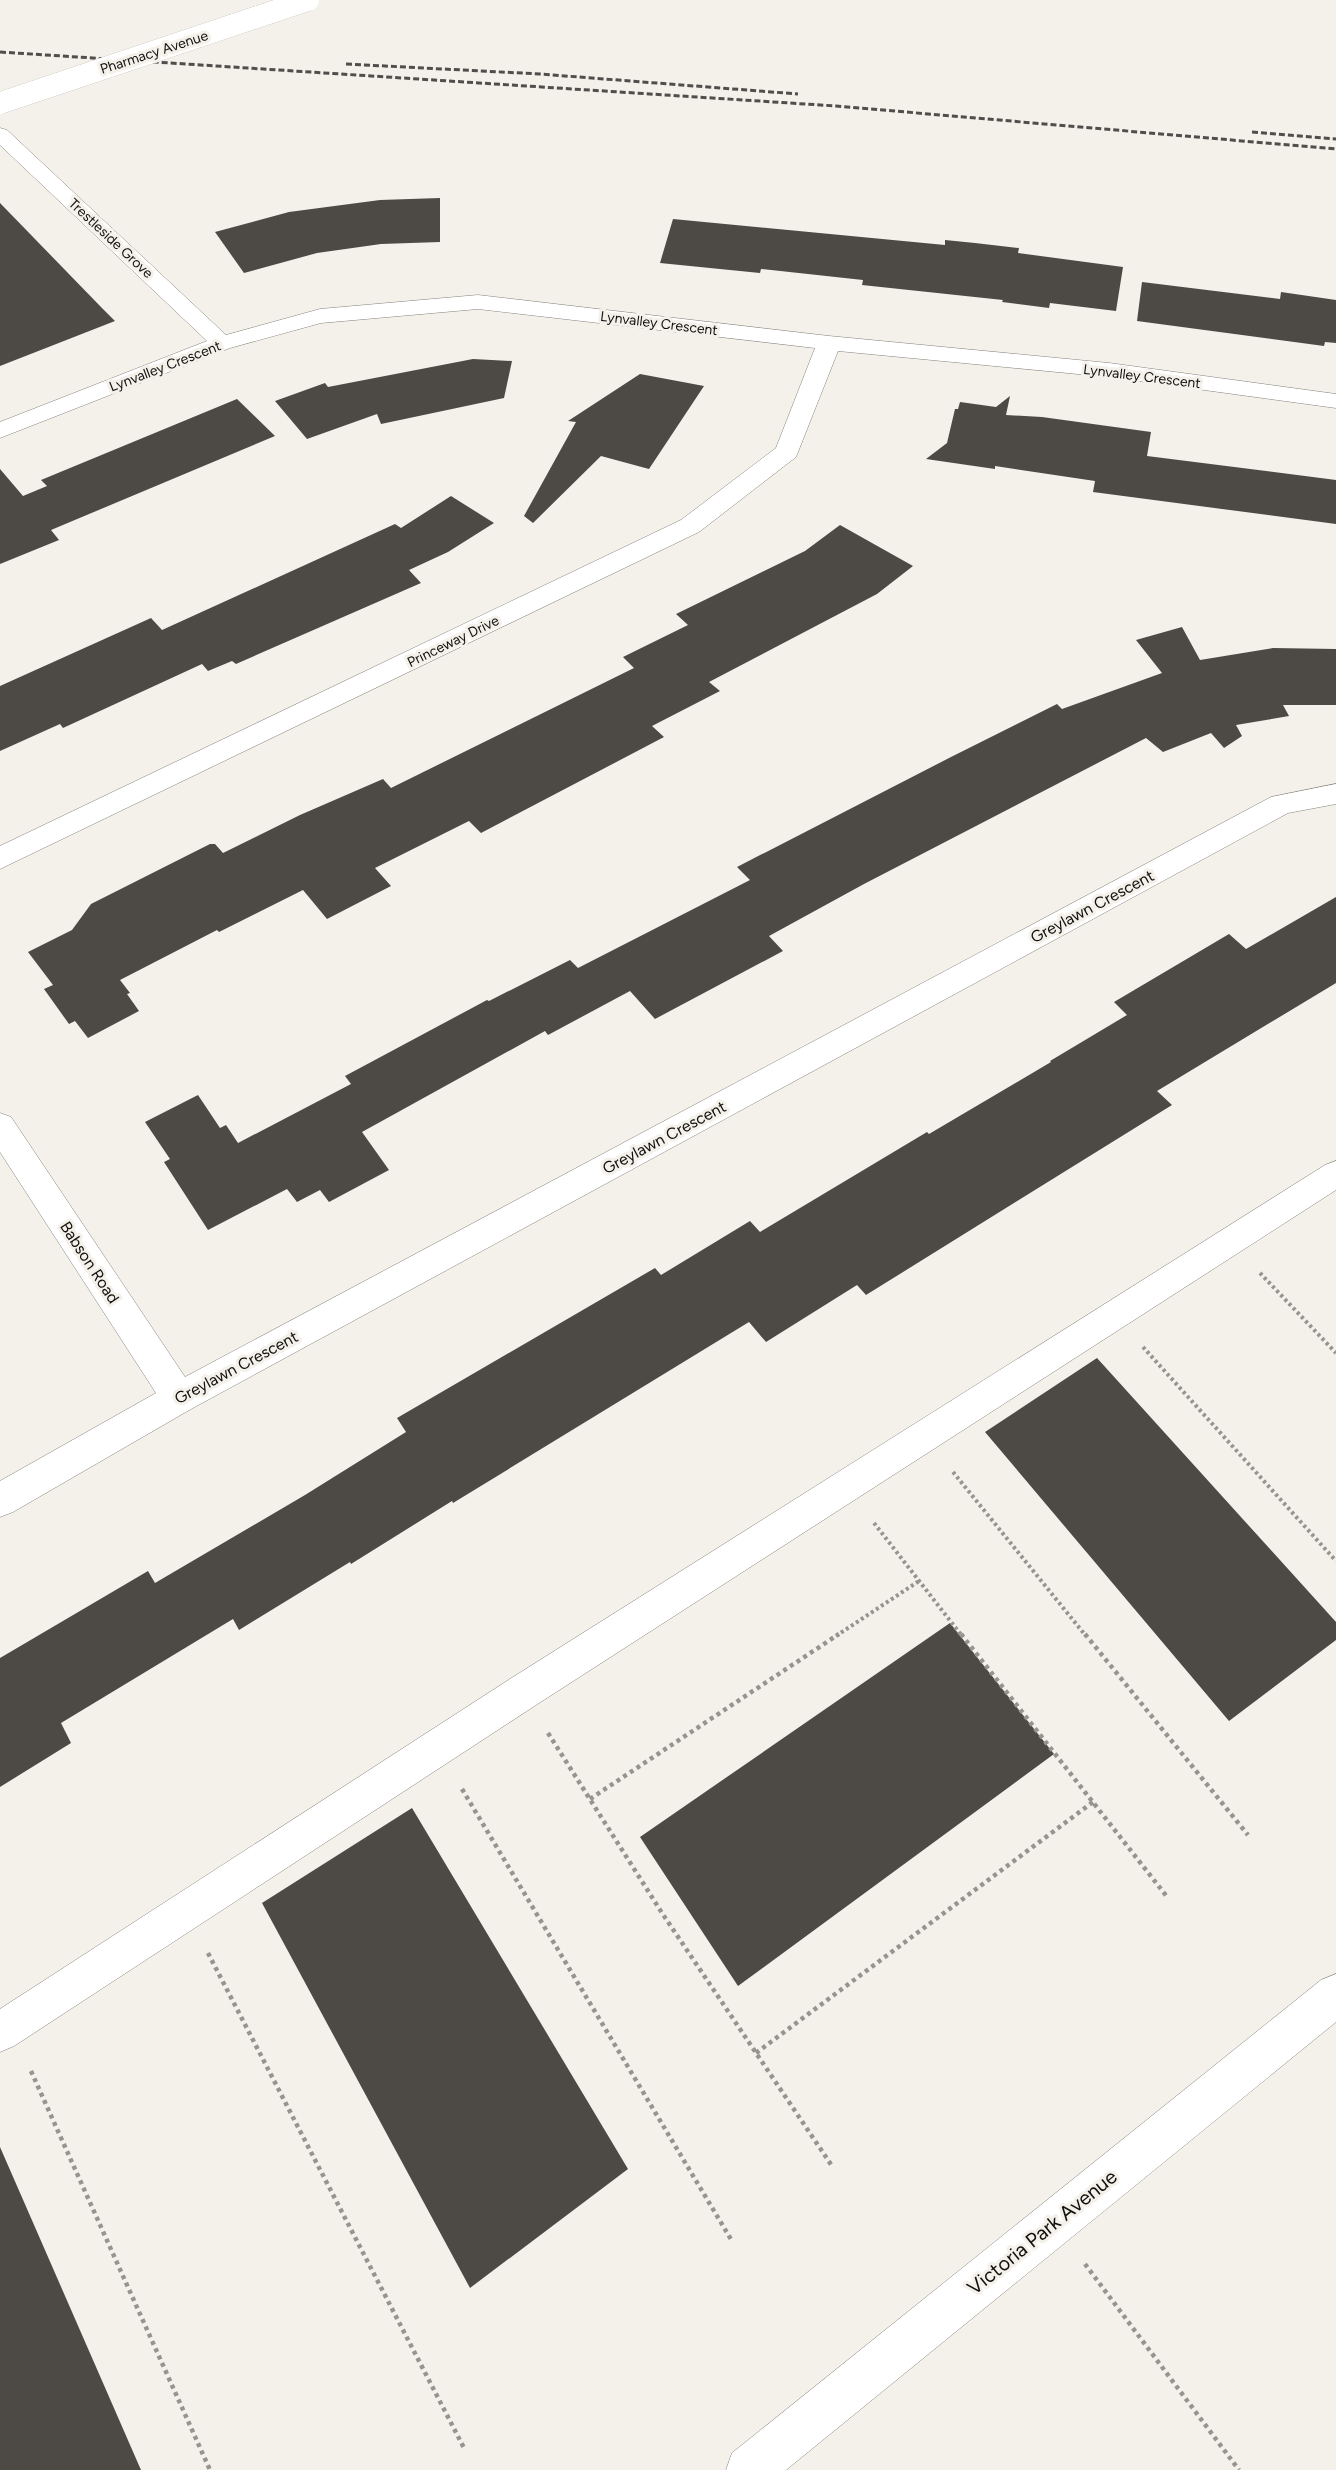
<svg xmlns="http://www.w3.org/2000/svg" width="1336" height="2470" font-family="Figtree,sans-serif">
	<style>
		.building { fill: #4d4a45 }
		.lines { fill: none; stroke-linecap: round; stroke-linejoin: round }
		.lane-casing { stroke: #86837d; stroke-width: 1 }
		.street-casing { stroke: #86837d; stroke-width: 1 }
		.secondary-casing { stroke: #86837d; stroke-width: 1 }
		.path-far1 { stroke: #979490; stroke-width: 4; stroke-dasharray: 3 3; stroke-linecap: butt }
		.path { stroke: #979490; stroke-width: 4.5; stroke-dasharray: 4 4; stroke-linecap: butt }
		.lane { fill: #fff; fill-rule: evenodd }
		.street { fill: #fff; fill-rule: evenodd }
		.secondary { fill: #fff; fill-rule: evenodd }
		.rail { stroke: #504e4b; stroke-width: 3; stroke-dasharray: 6 3; stroke-linecap: butt }
		.secondary-bridge-casing { stroke: #86837d; stroke-width: 22; stroke-linecap: butt }
		.secondary-bridge { stroke: #fff; stroke-width: 22 }
		.labels { text-anchor: middle; stroke-width: 6; stroke-linejoin: round; paint-order: stroke }
		.far-street-label { font-size: 14px; fill: #11100e; stroke: #f4f0ea }
		.street-label { font-size: 16px; fill: #11100e; stroke: #f4f0ea }
		.near-street-label { font-size: 20px; fill: #11100e; stroke: #f4f0ea }
	</style>
	<rect width="100%" height="100%" fill="#f4f0ea"/>
	<!-- building -->
	<path class="building" d="M440 198V242L381 244 317 253 244 273 215 232 289 212 380 200Z
		M0 203 100 306 115 321 0 366Z
		M673 219 945 245V240L975 243 1019 248 1018 253 1123 267 1116 311 1050 303 1049 308 1002 302 1003 300 862 285 863 280 761 269 760 273 660 263Z
		M1142 282 1280 299 1281 292 1336 300V343L1325 342 1324 346 1137 321Z
		M473 359 512 361 504 398 381 424 377 414 307 439 275 401 325 383 328 387Z
		M640 374 704 386 649 469 601 456 533 523 524 516 576 422 568 421Z
		M1010 396 1006 415 1042 417 1151 432 1147 456 1336 480V524L1093 492 1095 481 995 466V469L926 459 947 443 955 409H958L960 402 996 407Z
		M237 399 275 436 51 530 59 540 0 564V469L23 496 47 486 41 480Z
		M451 496 494 523 448 552 409 570 421 583 236 664 232 661 208 671 202 664 63 728 60 724 0 751V686L151 618 162 630 395 524 401 528Z
		M840 525 913 566 877 594 709 682 720 691 652 726 664 737 481 833 469 821 375 868 391 886 327 919 303 890 219 932 217 930 120 980 130 993 127 994 139 1011 88 1038 75 1021 69 1024 44 989 53 985 28 952 72 930 91 904 210 844H215L223 853 300 815 383 779 391 788 634 668 623 657 688 625 676 614 805 551Z
		M1182 627 1200 660 1273 648 1336 649V705H1283L1289 716 1236 725 1242 736 1224 748 1211 733 1163 752 1146 738 864 884 769 936 783 951 655 1019 630 991 548 1035 545 1031 362 1132 389 1170 329 1202 320 1190 297 1202 287 1189 208 1230 164 1162 170 1159 145 1122 198 1095 220 1128 226 1125 238 1143 351 1084 345 1076 487 1000 489 1001 570 960 578 968 750 880 737 867 951 757 1057 704 1062 709 1162 673 1136 640Z
		M1336 897V983L1157 1091 1172 1105 866 1295 857 1285 766 1342 749 1322 453 1503 452 1501 351 1564 350 1562 239 1630 233 1619 61 1723 71 1743 0 1787V1658L148 1571 155 1583 305 1495 406 1432 397 1418 655 1268 661 1275 750 1221 760 1232 927 1132 929 1134 1051 1062 1050 1061 1127 1015 1114 1002 1229 934 1246 949Z
		M1097 1358 1336 1622V1640L1229 1721 985 1432Z
		M950 1623 1054 1754 738 1986 640 1837Z
		M412 1808 628 2169 470 2288 262 1903Z
		M0 2147 141 2470H0Z"/>
	<g class="lines">
		<!-- lane casing -->
		<g class="lane-casing">
			<path id="lane" d="M1336 1161V1190L536 1705 14 2046 0 2052V2009L510 1679 1325 1165Z"/>
		</g>
		<!-- street casing -->
		<g class="street-casing">
			<path id="street" d="M0 128 7 130 226 335 320 309 478 295 829 336 1109 363 1336 394V408L1109 377 838 351 796 457 699 532 0 869V846L681 520 776 448 815 348 478 309 321 323 230 348 0 438V422L207 341 0 145Z
				M1336 784V804L1288 813 191 1409 13 1512 0 1517V1481L156 1393 0 1152V1113L11 1117 185 1377 1271 797Z"/>
		</g>
		<!-- secondary casing -->
		<g class="secondary-casing">
			<path id="secondary" d="M1336 1974V2022L786 2470H726L732 2453 1321 1980Z"/>
		</g>
		<!-- path-far1 -->
		<path class="path-far1" d="M1260 1273 1336 1353
			M1143 1347 1336 1561
			M953 1472 1086 1636
			M874 1523 962 1636
			M836 1636 919 1581"/>
		<!-- path -->
		<path class="path" d="M961 1634 1168 1898
			M1085 1634 1248 1835
			M548 1733 662 1913 832 2166
			M462 1789 732 2241
			M590 1799 839 1634
			M208 1953 464 2448
			M756 2053 1093 1802
			M31 2071 210 2470
			M1085 2264 1239 2470"/>
		<!-- lane -->
		<use href="#lane" class="lane"/>
		<!-- street -->
		<use href="#street" class="street"/>
		<!-- secondary -->
		<use href="#secondary" class="secondary"/>
		<!-- rail -->
		<path class="rail" d="M0 52 836 106 1336 149
			M346 64 540 74 798 94
			M1252 132 1336 139"/>
		<!-- secondary-bridge casing -->
		<g class="secondary-bridge-casing">
			<path id="secondary-bridge" d="M0 103 308 0"/>
		</g>
		<!-- secondary-bridge -->
		<use href="#secondary-bridge" class="secondary-bridge"/>
	</g>
	<g class="labels">
		<!-- far-street labels -->
		<g class="far-street-label">
			<text transform="translate(154 52) rotate(-18)" y="5">Pharmacy Avenue</text>
			<text transform="translate(111 238) rotate(43)" y="5">Trestleside Grove</text>
			<text transform="translate(659 323) rotate(7)" y="5">Lynvalley Crescent</text>
			<text transform="translate(165 366) rotate(-21)" y="5">Lynvalley Crescent</text>
			<text transform="translate(1142 376) rotate(7)" y="5">Lynvalley Crescent</text>
			<text transform="translate(453 641) rotate(-26)" y="5">Princeway Drive</text>
		</g>
		<!-- street labels -->
		<g class="street-label">
			<text transform="translate(1092 906) rotate(-28)" y="6">Greylawn Crescent</text>
			<text transform="translate(664 1137) rotate(-28)" y="6">Greylawn Crescent</text>
			<text transform="translate(90 1262) rotate(57)" y="6">Babson Road</text>
			<text transform="translate(236 1367) rotate(-28)" y="6">Greylawn Crescent</text>
		</g>
		<!-- near-street labels -->
		<g class="near-street-label">
			<text transform="translate(1042 2232) rotate(-39)" y="7">Victoria Park Avenue</text>
		</g>
	</g>
</svg>
